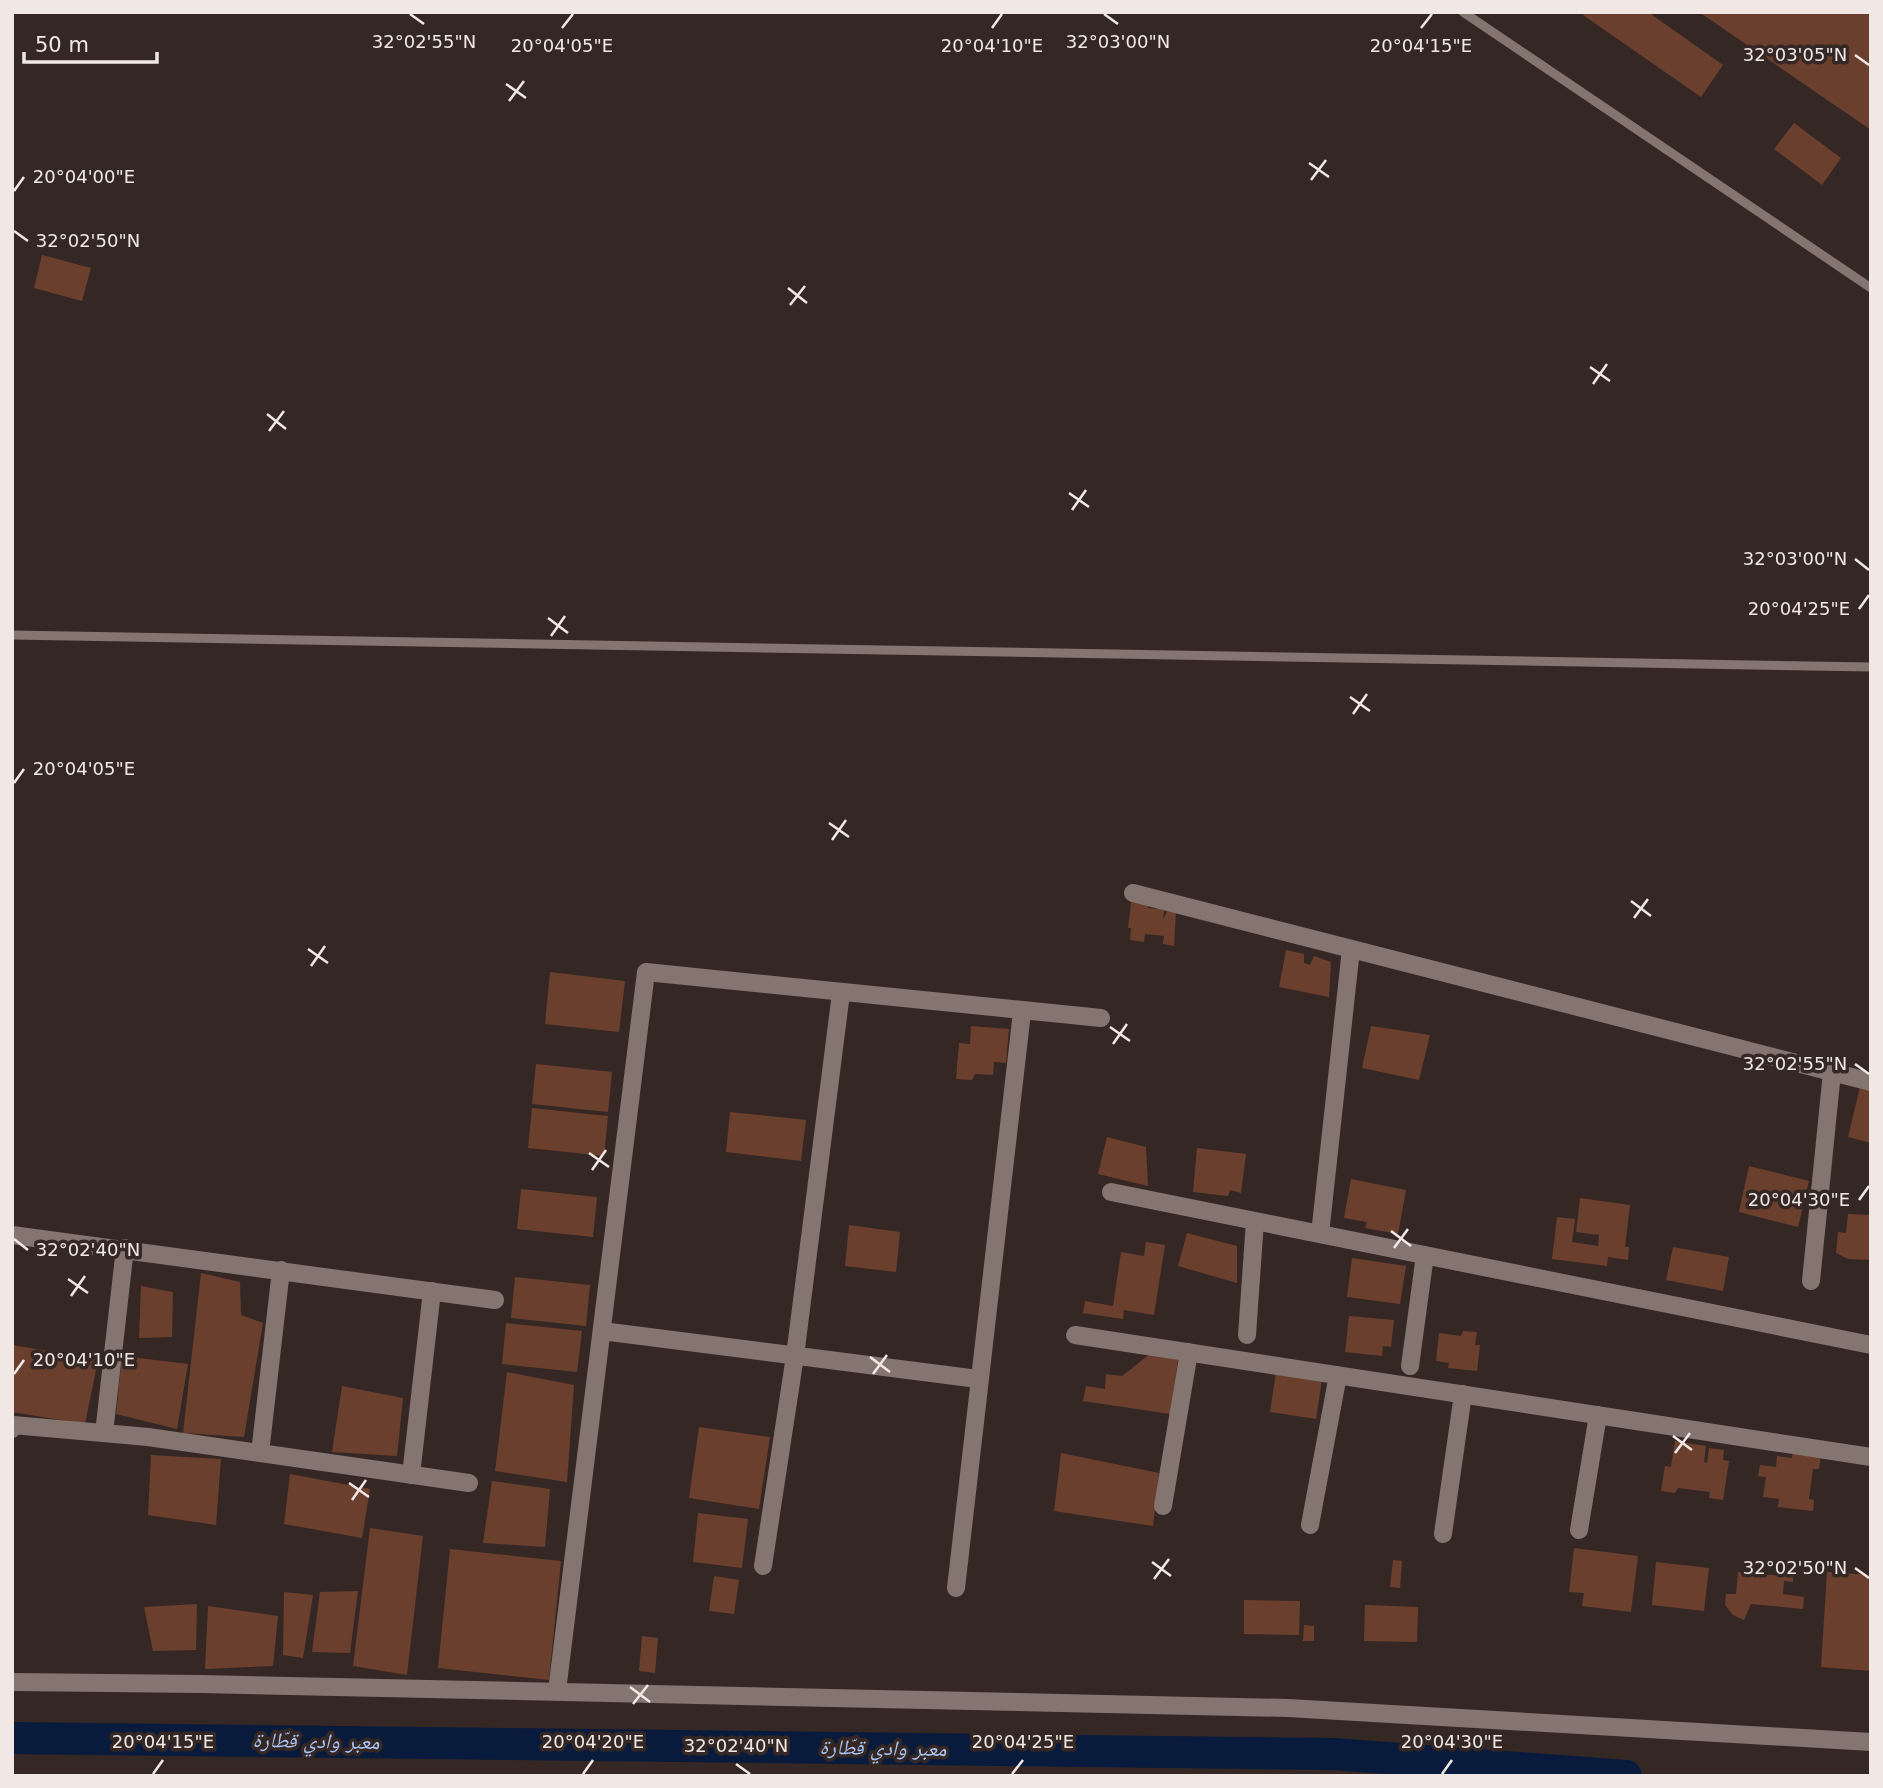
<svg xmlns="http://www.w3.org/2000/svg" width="1883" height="1788" font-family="'DejaVu Sans','Noto Naskh Arabic',sans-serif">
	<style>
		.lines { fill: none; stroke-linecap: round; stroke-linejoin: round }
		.river { stroke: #091b3c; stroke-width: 32 }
		.building { fill: #6b3f2e }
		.lane { stroke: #847570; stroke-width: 9 }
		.street { stroke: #847570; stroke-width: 18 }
		.ticks { fill: none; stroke: #f1e8e5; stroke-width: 2.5 }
		.labels { text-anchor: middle; stroke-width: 7; stroke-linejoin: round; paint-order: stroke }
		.water-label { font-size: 21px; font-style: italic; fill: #a8c5f8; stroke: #352824 }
		.ticks-label { font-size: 18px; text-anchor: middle; fill: #f1e8e5; stroke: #352824; stroke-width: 7; stroke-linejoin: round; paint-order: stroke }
	</style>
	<rect width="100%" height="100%" fill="#352824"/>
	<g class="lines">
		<!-- river -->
		<path class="river" d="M12 1738 1334 1754 1626 1776"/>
	</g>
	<!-- building -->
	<path class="building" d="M1585 12H1648L1723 65 1701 97 1583 15Z
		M1699 12H1871V130Z
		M1794 123 1841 158 1822 185 1774 149Z
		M42 255 91 268 82 301 34 288Z
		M1131 902 1149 904 1148 908 1157 909 1158 903 1165 904 1163 920 1167 911 1176 912 1174 946 1163 944 1164 936 1145 934 1144 942 1130 940 1131 928H1128Z
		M1286 950 1304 954V963L1310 965 1314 956 1331 962 1329 997 1279 987Z
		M550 972 625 981 619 1032 545 1024Z
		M971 1026 1009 1029 1006 1063 994 1062 993 1075 975 1074 972 1080 956 1079 959 1043 970 1044Z
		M1371 1026 1430 1035 1419 1080 1362 1068Z
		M536 1064 612 1072 608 1112 532 1104Z
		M1860 1087 1871 1089V1143L1848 1137Z
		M532 1108 608 1116 604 1156 528 1148Z
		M730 1112 806 1120 801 1161 726 1152Z
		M1107 1137 1146 1147 1148 1186 1098 1174Z
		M1197 1148 1246 1154 1241 1193 1230 1190 1228 1196 1193 1192Z
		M1749 1166 1809 1181 1798 1227 1739 1212Z
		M1351 1179 1406 1190 1398 1234 1365 1228 1367 1222 1344 1218Z
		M521 1189 597 1197 593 1237 517 1229Z
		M1580 1198 1630 1205 1625 1247H1629L1628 1260 1608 1257 1607 1266 1552 1259 1557 1217 1575 1219 1572 1242 1598 1246 1599 1235 1576 1232Z
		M1848 1214 1871 1215V1260L1848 1259 1836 1253 1838 1232 1846 1233Z
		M849 1225 900 1232 896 1272 845 1266Z
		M1187 1233 1237 1246V1283L1178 1266Z
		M1146 1242 1165 1245 1154 1315 1124 1310 1123 1319 1083 1313 1085 1301 1113 1306 1121 1252 1144 1256Z
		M1673 1247 1729 1257 1723 1291 1666 1280Z
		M1352 1258 1406 1266 1400 1304 1347 1297Z
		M201 1273 240 1282 241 1315 263 1323 244 1437 183 1433Z
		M515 1277 590 1285 586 1326 511 1318Z
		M141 1286 173 1292 172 1337 139 1338Z
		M1349 1316 1394 1320 1391 1347 1383 1346 1382 1356 1345 1352Z
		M506 1323 582 1331 577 1372 502 1364Z
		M1463 1331 1477 1332 1475 1345H1480L1477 1371 1448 1368 1449 1363 1436 1361 1439 1333 1461 1336Z
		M13 1345 98 1360 85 1424 12 1412Z
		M1150 1354 1178 1360 1170 1414 1083 1401 1086 1386 1105 1389 1106 1374 1122 1376Z
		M122 1356 188 1364 177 1429 116 1414Z
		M507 1372 574 1385 567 1482 495 1471Z
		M1276 1372 1322 1380 1316 1419 1270 1412Z
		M342 1386 403 1398 397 1456 332 1452Z
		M699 1427 770 1437 759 1509 689 1498Z
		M1675 1441 1706 1446 1704 1462 1707 1463 1709 1448 1724 1450 1723 1460 1729 1461 1723 1500 1709 1498 1710 1492 1678 1488 1675 1493 1661 1491 1665 1466 1671 1467Z
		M1793 1451 1821 1455 1819 1469H1813L1809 1499 1814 1500 1813 1511 1778 1507 1779 1499 1763 1497 1766 1477 1758 1476 1760 1465 1776 1467 1777 1456 1792 1458Z
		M1061 1453 1159 1473 1153 1526 1054 1511Z
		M151 1455 221 1459 216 1525 148 1515Z
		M290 1474 370 1489 362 1538 284 1524Z
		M492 1481 550 1489 545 1547 483 1543Z
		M698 1513 748 1519 742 1568 693 1562Z
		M370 1528 423 1536 407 1675 353 1666Z
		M1574 1548 1638 1556 1631 1612 1582 1606 1584 1593 1569 1592Z
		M450 1549 561 1561 549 1680 438 1668Z
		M1393 1560 1402 1561 1400 1588 1390 1587Z
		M1656 1562 1709 1568 1704 1611 1652 1605Z
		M1738 1572 1793 1577V1582L1784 1581 1783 1594 1804 1597 1803 1609 1751 1604 1744 1620 1733 1615 1725 1605 1726 1594H1736Z
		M1827 1572 1871 1575V1671L1821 1667Z
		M714 1576 739 1580 734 1614 709 1611Z
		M358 1591 350 1653 312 1652 320 1592Z
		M284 1592 313 1595 303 1658 283 1655Z
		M1244 1600 1300 1601 1299 1635 1244 1634Z
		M197 1604 196 1650 153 1651 144 1607Z
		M1365 1605 1418 1607 1417 1642 1364 1641Z
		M208 1606 278 1616 273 1666 205 1669Z
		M1304 1625 1314 1626V1641H1303Z
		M642 1636 658 1638 655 1673 639 1671Z"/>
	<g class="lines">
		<!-- lane -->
		<path class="lane" d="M1463 12 1871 288
			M12 635 1871 667"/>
		<!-- street -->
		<path class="street" d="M1133 893 1871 1082
			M1111 1192 1871 1345
			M1320 1234 1351 949
			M12 1235 495 1300
			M1811 1281 1832 1072
			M602 1331 978 1379
			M1075 1335 1871 1457
			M1247 1335 1255 1221
			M1410 1366 1425 1255
			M12 1429 13 1425 148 1437 469 1483
			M104 1433 125 1248
			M260 1453 281 1270
			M411 1475 432 1291
			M1163 1506 1189 1352
			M1310 1525 1338 1375
			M1579 1530 1598 1415
			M1443 1534 1463 1394
			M763 1566 795 1356 841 993
			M956 1588 1022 1012
			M12 1682 201 1684 1288 1708 1871 1742
			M557 1691 646 972 1101 1018"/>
	</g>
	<!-- ticks -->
	<path class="ticks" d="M410 14 424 24M1104 14 1118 24M562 28 573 14M992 28 1002 14M1421 28 1432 14M1855 55 1869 65M506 84 526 98M509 101 524 81M1309 163 1329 177M1311 180 1326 160M14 191 24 177M14 231 28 241M788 288 807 303M790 305 805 286M1590 367 1610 381M1593 384 1607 364M267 414 286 429M269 431 284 411M1069 493 1089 507M1072 510 1086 490M1855 559 1869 570M1859 609 1869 595M548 618 568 633M551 636 565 616M1350 697 1370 711M1353 714 1367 694M14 783 24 769M829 823 849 837M832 840 846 820M1631 901 1651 916M1634 918 1648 899M308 949 328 963M311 966 325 946M1110 1027 1130 1041M1113 1044 1127 1024M1855 1064 1869 1074M589 1153 609 1167M592 1170 606 1150M1859 1200 1869 1186M1391 1231 1411 1246M14 1239 28 1250M1394 1248 1408 1229M68 1279 88 1293M71 1296 85 1276M870 1357 890 1372M14 1374 24 1360M873 1374 887 1355M1673 1436 1692 1450M1675 1453 1690 1433M349 1483 369 1497M352 1500 366 1480M1152 1562 1171 1576M1855 1568 1869 1578M1154 1579 1169 1559M630 1687 650 1702M633 1704 648 1685M736 1764 750 1774M153 1774 163 1760M583 1774 593 1760M1012 1774 1023 1760M1442 1774 1452 1760"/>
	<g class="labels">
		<!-- water labels -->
		<g class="water-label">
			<text transform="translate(316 1741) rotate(1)" y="7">معبر وادي قطّارة</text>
			<text transform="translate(883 1748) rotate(1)" y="7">معبر وادي قطّارة</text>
		</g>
	</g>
	<g class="ticks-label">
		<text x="424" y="48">32°02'55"N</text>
		<text x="1118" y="48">32°03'00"N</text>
		<text x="562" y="52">20°04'05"E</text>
		<text x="992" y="52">20°04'10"E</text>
		<text x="1421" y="52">20°04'15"E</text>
		<text x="1795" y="61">32°03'05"N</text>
		<text x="84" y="183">20°04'00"E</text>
		<text x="88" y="247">32°02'50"N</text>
		<text x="1795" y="565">32°03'00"N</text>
		<text x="1799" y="615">20°04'25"E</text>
		<text x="84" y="775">20°04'05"E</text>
		<text x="1795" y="1070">32°02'55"N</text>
		<text x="1799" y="1206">20°04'30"E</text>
		<text x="88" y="1256">32°02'40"N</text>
		<text x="84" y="1366">20°04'10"E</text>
		<text x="1795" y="1574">32°02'50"N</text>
		<text x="163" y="1748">20°04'15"E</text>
		<text x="593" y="1748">20°04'20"E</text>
		<text x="1023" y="1748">20°04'25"E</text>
		<text x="1452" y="1748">20°04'30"E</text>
		<text x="736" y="1752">32°02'40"N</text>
	</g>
	<!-- border -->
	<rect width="1883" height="1788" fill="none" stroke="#f1e8e5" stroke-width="28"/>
	<!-- scale -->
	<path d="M24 52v10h133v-10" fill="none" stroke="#f1e8e5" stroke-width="3.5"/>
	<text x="35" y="52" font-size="21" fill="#f1e8e5" stroke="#352824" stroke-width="5" paint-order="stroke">50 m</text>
</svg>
